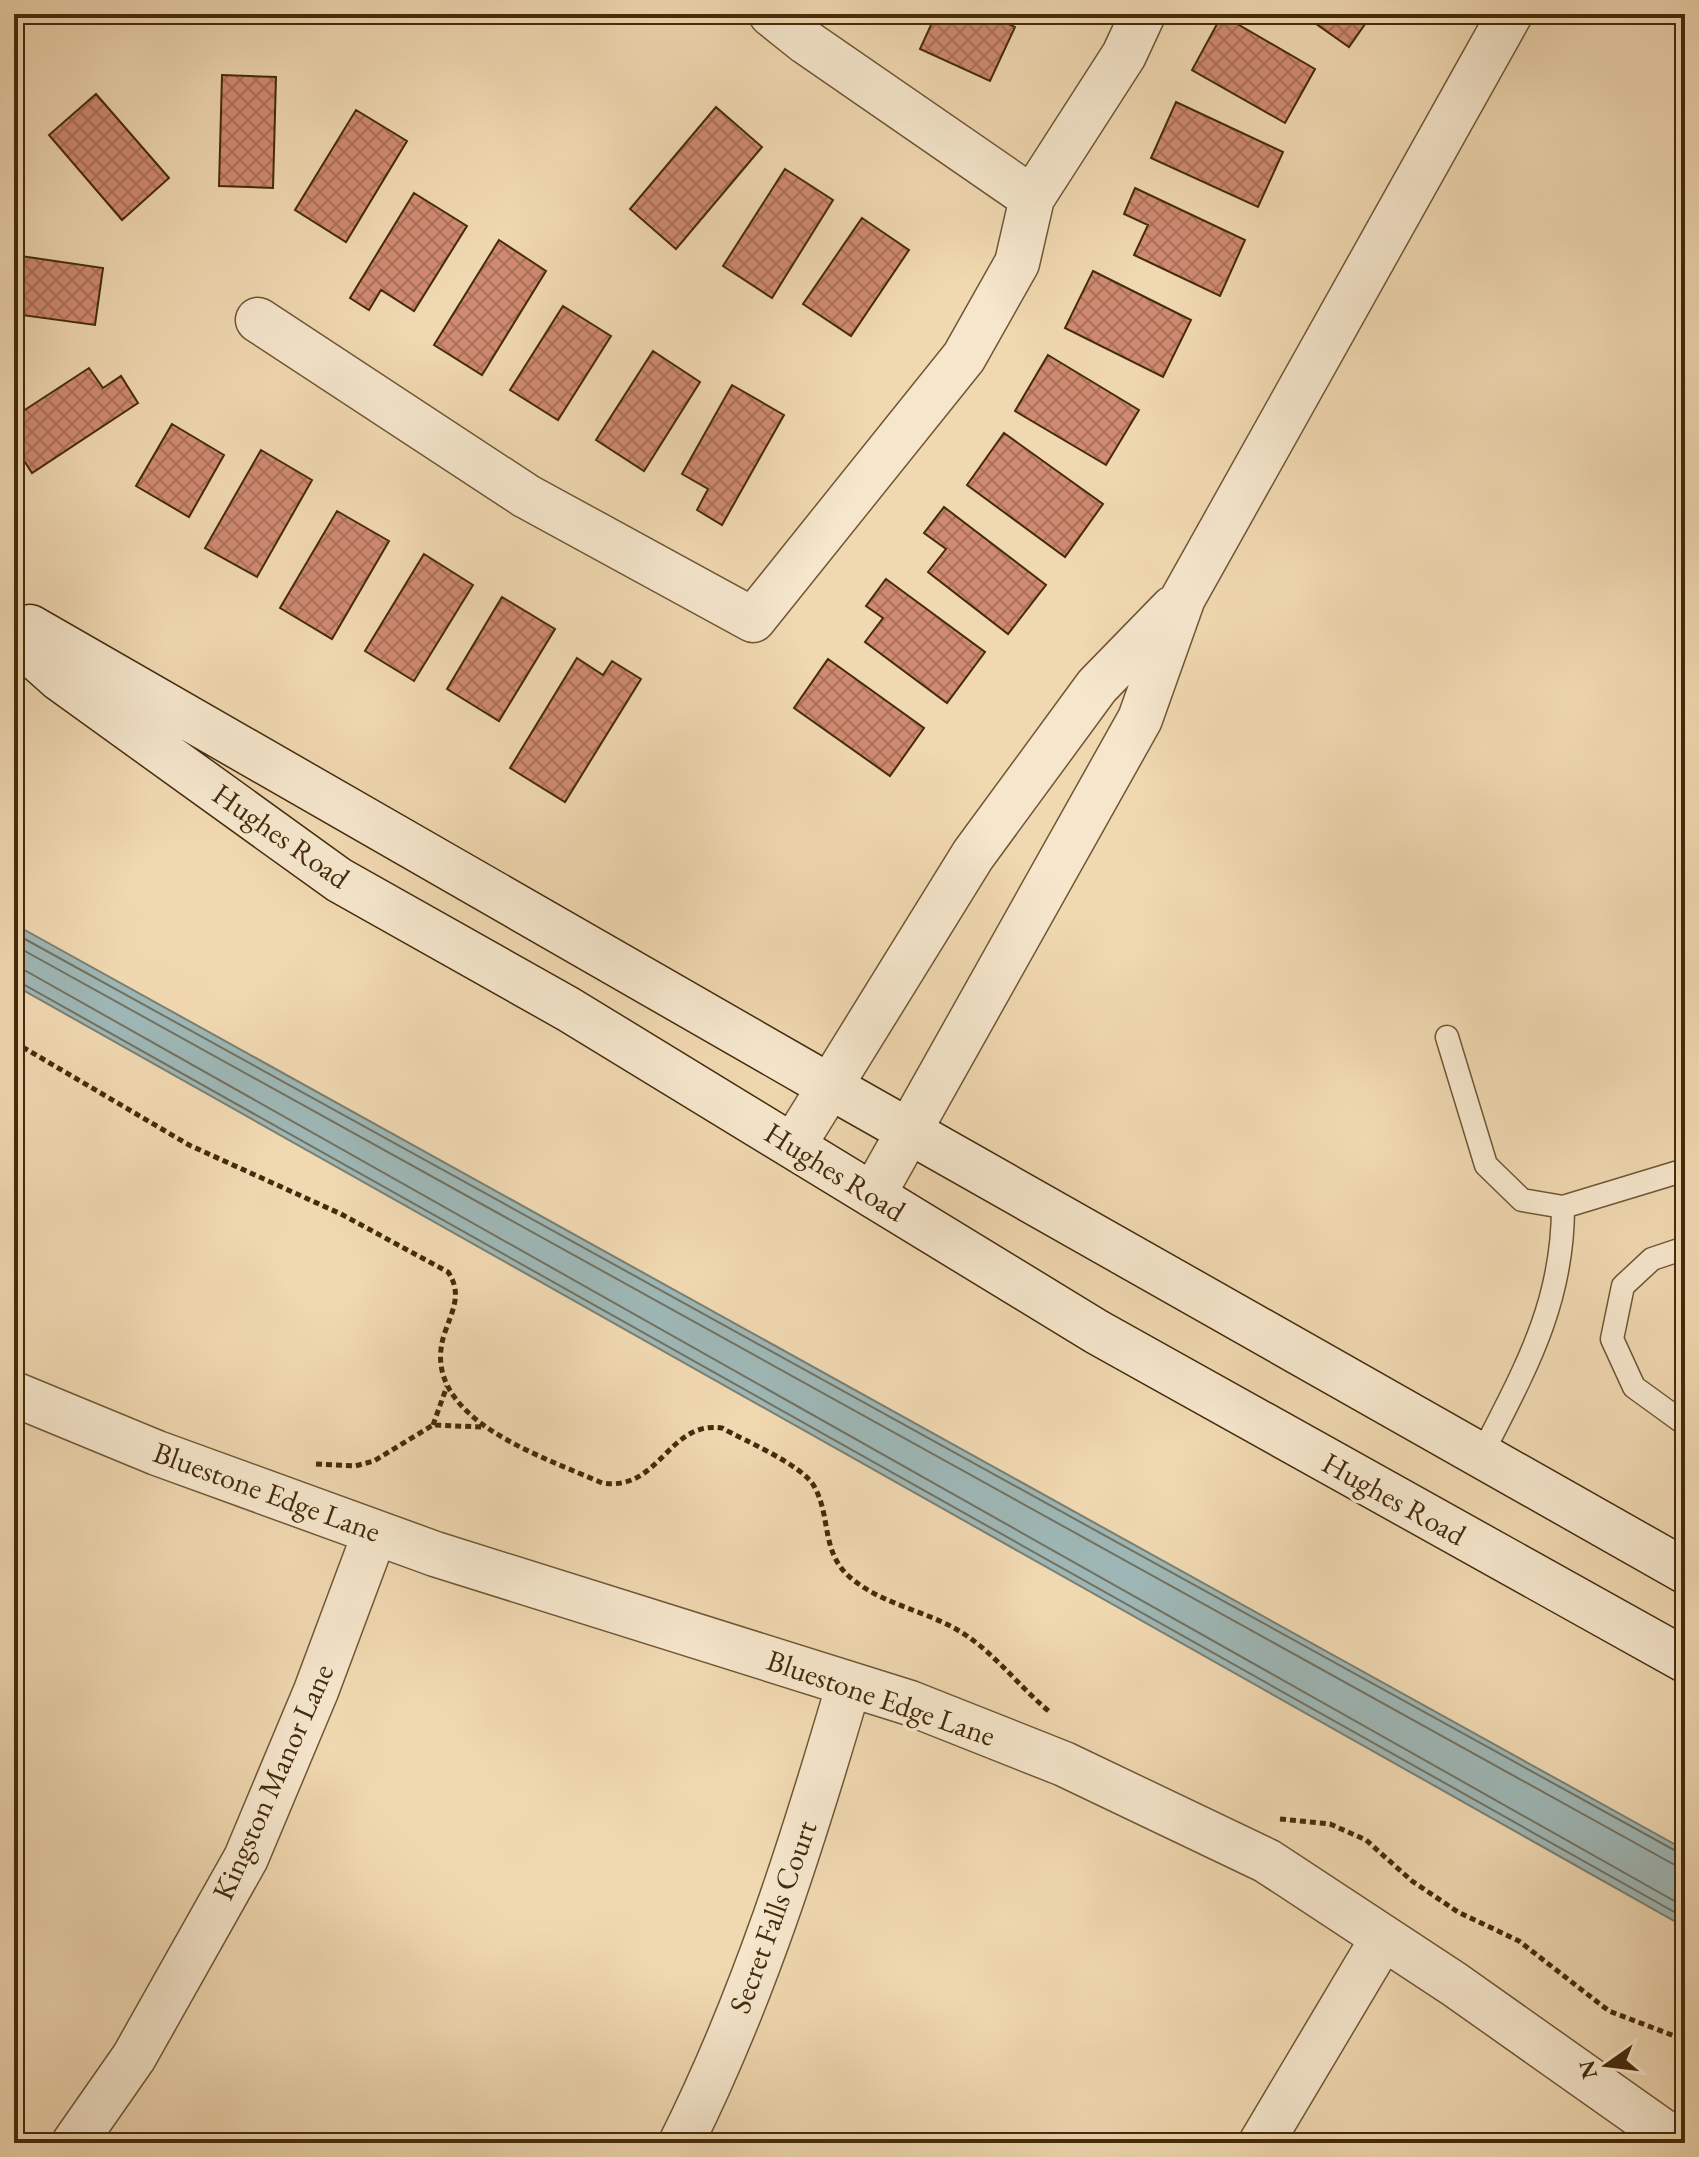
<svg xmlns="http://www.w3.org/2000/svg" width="1699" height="2157" font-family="'EB Garamond',serif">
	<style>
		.water { fill: #9eb7b6; stroke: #7a7f72; stroke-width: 2 }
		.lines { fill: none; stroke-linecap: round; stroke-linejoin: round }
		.shore { stroke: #727160; stroke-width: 2 }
		.building { fill: url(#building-cross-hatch); stroke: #452b0b; stroke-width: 2 }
		.lane-casing { stroke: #705634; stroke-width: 25 }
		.street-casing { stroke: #705634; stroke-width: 47 }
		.secondary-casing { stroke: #452b0b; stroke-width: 47 }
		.path { stroke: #452b0b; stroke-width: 5; stroke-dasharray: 6 4; stroke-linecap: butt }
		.lane { stroke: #f5e6cc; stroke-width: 22 }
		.street { stroke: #f5e6cc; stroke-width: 44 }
		.secondary { stroke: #f5e6cc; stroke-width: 44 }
		.labels { text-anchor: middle; stroke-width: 7; stroke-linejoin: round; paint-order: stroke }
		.street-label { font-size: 30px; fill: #452b0b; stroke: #f5e6cc }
	</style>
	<defs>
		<pattern id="building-cross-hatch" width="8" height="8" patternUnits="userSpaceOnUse" patternTransform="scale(2)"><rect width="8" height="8" fill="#d08a71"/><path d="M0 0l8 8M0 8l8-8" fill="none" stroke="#ab715b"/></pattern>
	</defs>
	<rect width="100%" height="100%" fill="#f0d8b1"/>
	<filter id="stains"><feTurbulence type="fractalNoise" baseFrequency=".0025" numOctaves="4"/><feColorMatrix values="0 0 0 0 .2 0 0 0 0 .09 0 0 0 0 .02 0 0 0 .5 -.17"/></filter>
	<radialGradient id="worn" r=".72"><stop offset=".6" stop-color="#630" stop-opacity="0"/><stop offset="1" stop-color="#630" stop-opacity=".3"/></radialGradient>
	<!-- water -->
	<path class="water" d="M14 924 1685 1850V1927L14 985Z"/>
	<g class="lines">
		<!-- shore -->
		<path class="shore" d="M14 933 1685 1856
			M14 945 1673 1864 1685 1866
			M14 969 26 971 1685 1907
			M14 979 1685 1918"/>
	</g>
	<!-- building -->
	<path class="building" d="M936 14H987L1015 27 990 81 920 49Z
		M1302 14H1372L1349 47Z
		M1222 15 1315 69 1285 123 1192 70Z
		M222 75 276 77 273 188 219 186Z
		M96 94 169 178 122 220 49 135Z
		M1176 102 1283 152 1258 207 1151 158Z
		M716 107 762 147 676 249 630 209Z
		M356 110 407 141 346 242 295 210Z
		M785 169 833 200 772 298 723 266Z
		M1135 188 1245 240 1220 296 1134 255 1148 225 1124 214Z
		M414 193 467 226 414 311 381 290 369 310 350 298Z
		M862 218 909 250 851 336 803 304Z
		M499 240 546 271 482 375 434 345Z
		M14 255 103 268 95 325 14 314Z
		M1093 271 1191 320 1163 377 1065 328Z
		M563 306 611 336 558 420 510 390Z
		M653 351 700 382 644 471 596 440Z
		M1048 355 1139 410 1106 465 1015 411Z
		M89 368 103 388 121 376 138 403 32 473 14 445V417Z
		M732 385 784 415 722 525 697 510 708 489 682 474Z
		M172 424 224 455 189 517 136 486Z
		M1004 433 1103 504 1065 557 967 485Z
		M261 450 312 480 257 577 205 548Z
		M944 507 1046 585 1008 634 928 572 946 549 924 533Z
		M337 511 389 541 332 639 280 608Z
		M424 554 473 585 414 681 365 651Z
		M886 579 985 652 947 703 865 642 883 618 866 606Z
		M502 597 555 629 499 721 447 689Z
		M577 658 603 675 612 661 641 679 565 802 510 768Z
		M828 659 924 728 890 776 794 708Z"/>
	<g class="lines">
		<!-- lane casing -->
		<g class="lane-casing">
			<path id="lane" d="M1447 1037 1486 1165 1522 1200 1563 1207
				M1685 1248 1652 1259 1623 1286 1612 1339 1634 1387 1685 1424
				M1481 1456C1524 1371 1563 1305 1563 1207L1685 1170"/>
		</g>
		<!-- street casing -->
		<g class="street-casing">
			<path id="street" d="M1032 198 1124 55 1143 14
				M258 320 526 496 753 620 964 357 1017 263 1032 198 806 42 771 14
				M793 1146 973 855 1097 686 1173 608
				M873 1195 1140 719 1183 598 1510 14
				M14 1394 157 1453 435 1554 910 1703 1064 1764 1267 1861 1454 1984 1679 2143
				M74 2143 134 2057 246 1858 316 1691 375 1533
				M681 2143C754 1997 803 1841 849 1684
				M1261 2143 1383 1938"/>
		</g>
		<!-- secondary casing -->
		<g class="secondary-casing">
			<path id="secondary" d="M30 627 829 1086 1685 1571
				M14 638 60 679 339 880 568 1009 1097 1332 1685 1660"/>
		</g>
		<!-- path -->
		<path class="path" d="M14 1042 189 1145 341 1214 448 1272C463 1294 452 1311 444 1335 418 1419 545 1457 602 1483 660 1492 668 1420 722 1428 745 1441 801 1464 814 1486 832 1518 820 1553 852 1579 884 1605 927 1611 961 1632 996 1654 1019 1687 1051 1713
			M433 1425 447 1386
			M316 1464 355 1466 374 1461 433 1425 482 1427
			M1280 1819 1330 1824 1366 1840 1412 1881 1458 1912 1519 1941 1609 2011 1685 2040"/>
		<!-- lane -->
		<use href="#lane" class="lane"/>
		<!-- street -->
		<use href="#street" class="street"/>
		<!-- secondary -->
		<use href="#secondary" class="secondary"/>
	</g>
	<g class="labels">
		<!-- street labels -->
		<g class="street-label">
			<text transform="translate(281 836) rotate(35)" y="10">Hughes Road</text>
			<text transform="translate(835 1172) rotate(32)" y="10">Hughes Road</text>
			<text transform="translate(267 1492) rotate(20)" y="10">Bluestone Edge Lane</text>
			<text transform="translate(1394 1499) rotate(29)" y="10">Hughes Road</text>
			<text transform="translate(881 1698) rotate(19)" y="10">Bluestone Edge Lane</text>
			<text transform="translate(273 1782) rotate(-66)" y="10">Kingston Manor Lane</text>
			<text transform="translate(773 1917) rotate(-70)" y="10">Secret Falls Court</text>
		</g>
	</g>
	<!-- margin -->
	<rect width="1699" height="2157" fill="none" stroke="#f0d8b1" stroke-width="48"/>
	<rect x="16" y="16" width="1667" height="2125" fill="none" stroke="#452b0b" stroke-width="4"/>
	<rect x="24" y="24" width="1651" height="2109" fill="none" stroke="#452b0b" stroke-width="2"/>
	<!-- north arrow -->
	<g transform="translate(1607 2065) rotate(256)" stroke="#f5e6cc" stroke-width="6" paint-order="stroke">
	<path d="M0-6L14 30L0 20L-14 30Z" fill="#452b0b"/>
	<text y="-12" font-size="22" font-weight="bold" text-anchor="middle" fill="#452b0b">N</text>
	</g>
	<rect width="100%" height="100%" filter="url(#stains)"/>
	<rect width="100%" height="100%" fill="url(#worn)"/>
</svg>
